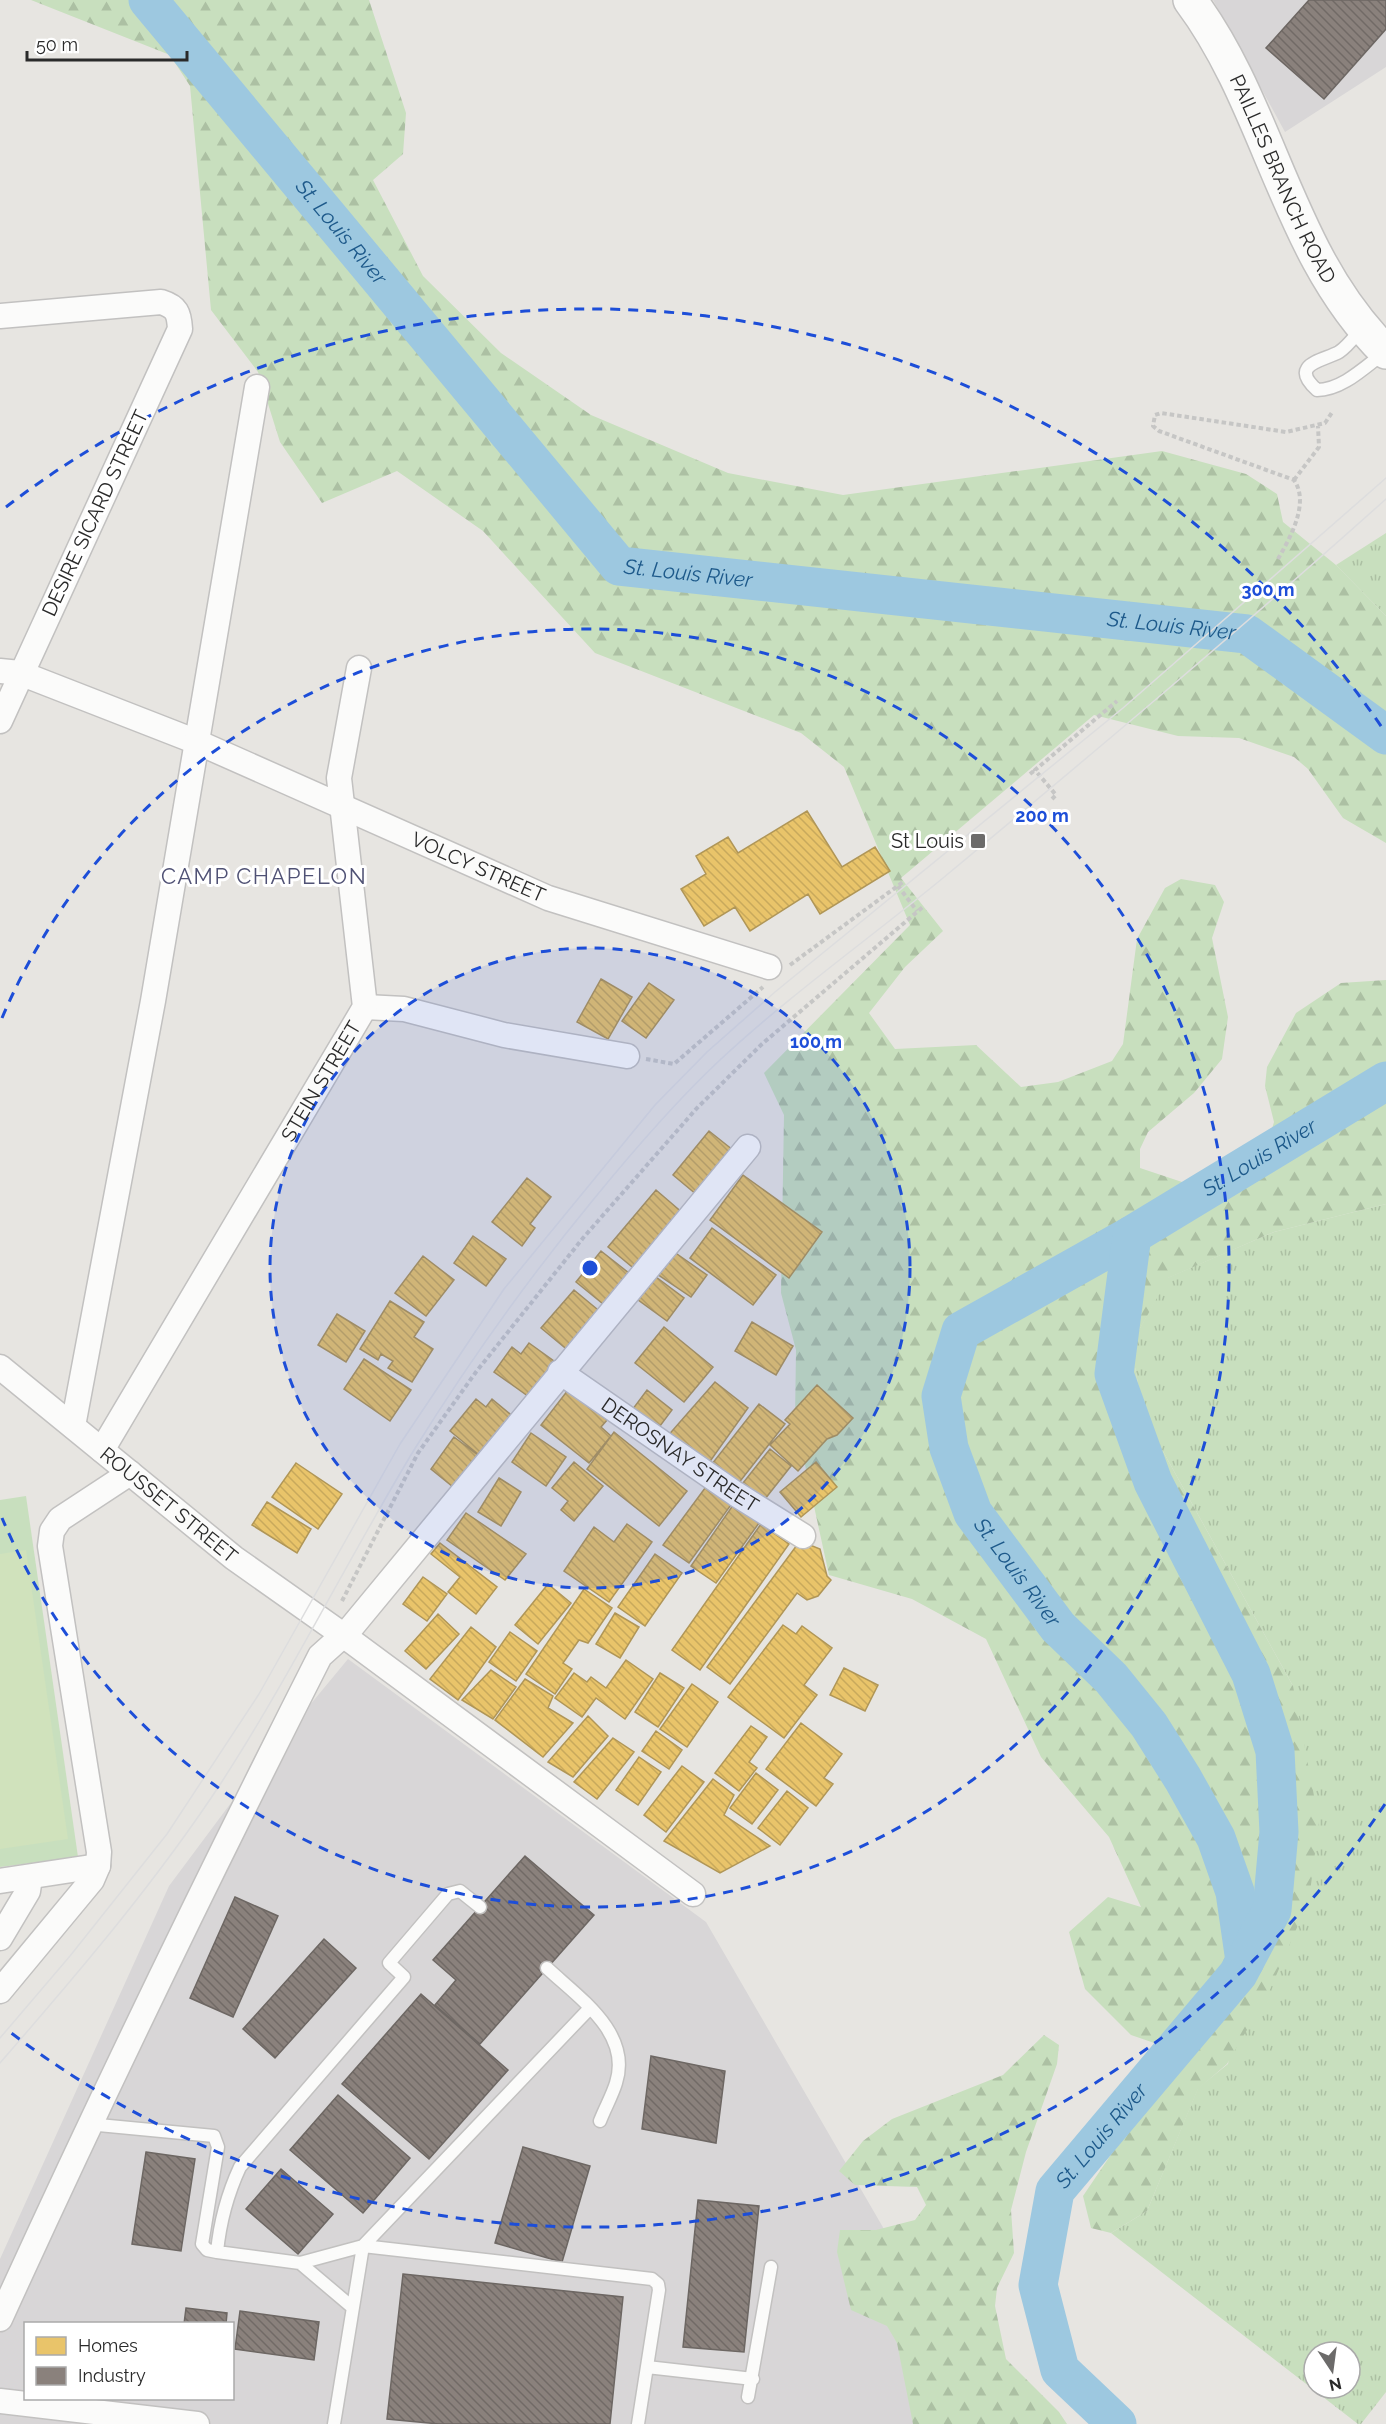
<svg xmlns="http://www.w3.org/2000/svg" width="1386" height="2424" font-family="Raleway,sans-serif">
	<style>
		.industrial { fill: #d8d6d7; fill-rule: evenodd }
		.grass { fill: url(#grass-tufts); fill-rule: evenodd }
		.forest { fill: url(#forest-firs) }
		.park { fill: #c8dfbe }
		.pitch { fill: #d0e2bc }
		.homes { fill: url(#homes-back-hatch); stroke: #b09657; stroke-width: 1.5 }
		.industry { fill: url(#industry-back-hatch); stroke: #6d6763; stroke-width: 1.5 }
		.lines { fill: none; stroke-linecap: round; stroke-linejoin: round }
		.river { stroke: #9dc8e0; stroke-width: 39 }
		.lane-casing { stroke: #c2c1c0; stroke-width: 15 }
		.street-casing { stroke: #c2c1c0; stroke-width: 27 }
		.secondary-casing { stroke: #c2c1c0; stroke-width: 36 }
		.path { stroke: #c6c6c5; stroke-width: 4; stroke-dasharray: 4.5 3; stroke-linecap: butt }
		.lane { stroke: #fbfbfa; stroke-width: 12 }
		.street { stroke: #fbfbfa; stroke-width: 24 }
		.secondary { stroke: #fbfbfa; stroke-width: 33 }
		.tram { stroke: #ddddde; stroke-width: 1.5 }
		.ring { fill: none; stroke: #1d4ed8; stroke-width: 3; stroke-dasharray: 10 8 }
		.poi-dot { fill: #6c6b6a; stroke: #fff; stroke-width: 2 }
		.labels { text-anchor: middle; stroke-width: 6; stroke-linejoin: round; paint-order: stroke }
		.street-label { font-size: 20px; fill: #2a2a2a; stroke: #fff }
		.poi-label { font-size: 20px; fill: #2a2a2a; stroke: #fff; text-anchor: end }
		.water-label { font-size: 21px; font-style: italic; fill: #1d598a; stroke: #fff }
		.quarter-label { font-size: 22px; letter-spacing: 1.5px; fill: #505275; stroke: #fff }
		.centre { fill: #1d4ed8; stroke: #fff; stroke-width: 3 }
		.ring-label { font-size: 18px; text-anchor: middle; font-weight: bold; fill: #1d4ed8; stroke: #fff; stroke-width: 6; stroke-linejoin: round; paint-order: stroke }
	</style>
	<defs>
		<pattern id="grass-tufts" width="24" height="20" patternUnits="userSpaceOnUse" patternTransform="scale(1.5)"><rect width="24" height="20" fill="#c8dfbe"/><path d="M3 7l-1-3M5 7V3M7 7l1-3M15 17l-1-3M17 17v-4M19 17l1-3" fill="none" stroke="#acc0a3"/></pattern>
		<pattern id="forest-firs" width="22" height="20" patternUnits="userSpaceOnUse" patternTransform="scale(1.5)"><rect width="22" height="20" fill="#c8dfbe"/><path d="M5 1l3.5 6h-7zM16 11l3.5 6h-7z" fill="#acc0a3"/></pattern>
		<pattern id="homes-back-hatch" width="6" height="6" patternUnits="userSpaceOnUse" patternTransform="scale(1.5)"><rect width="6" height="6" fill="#e9c46a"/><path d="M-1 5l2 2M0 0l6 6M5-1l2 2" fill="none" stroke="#c8a95c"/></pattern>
		<pattern id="industry-back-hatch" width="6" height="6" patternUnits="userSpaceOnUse" patternTransform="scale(1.5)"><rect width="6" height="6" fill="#8a817c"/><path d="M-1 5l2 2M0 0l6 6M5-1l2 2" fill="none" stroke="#716a66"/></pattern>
	</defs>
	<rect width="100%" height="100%" fill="#e7e5e1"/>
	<!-- industrial -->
	<path class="industrial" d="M1213 0H1386V67L1285 132Z
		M348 1659 706 1922 997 2424H0V2259L169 1886 251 1776ZM26 2324H232V2398H26Z"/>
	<!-- grass -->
	<path class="grass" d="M1386 533V616L1336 565Z
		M1386 1204V2392L1361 2424H1358L1111 2233 1147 2211 1198 2088 1228 2064 1293 1686 1144 1417 1131 1345 1167 1278 1274 1232ZM1314 2352H1350V2388H1314Z"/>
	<!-- forest -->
	<path class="forest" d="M31 0H369L406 113 403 154 373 180 423 276 501 353 591 415 728 473 843 495 1162 451 1246 474 1277 494 1283 522 1336 565 1386 616V843L1343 818 1308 769 1294 757 1239 738 1178 736 1094 715 901 878 943 931 905 967 869 1013 895 1049 976 1045 1021 1087 1058 1082 1112 1061 1123 1044 1137 939 1165 888 1181 879 1215 885 1224 902 1212 938 1228 1017 1222 1059 1194 1093 1148 1132 1140 1149V1168L1197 1187 1263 1160 1274 1122 1265 1086 1267 1067 1296 1013 1341 983 1386 980V1204L1274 1232 1168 1278 1131 1345 1144 1417 1293 1686 1319 1822 1309 1900 1268 1994 1227 2064 1198 2089 1147 2211 1111 2233 1091 2228 1083 2196 1160 2082 1166 2047 1131 2035 1085 1989 1069 1932 1108 1897 1141 1907 1109 1837 1041 1757 986 1639 912 1599 829 1575 795 1419 796 1350 781 1293 784 1115 764 1073 910 925 844 767 801 733 595 653 483 531 397 471 322 503 280 442 258 372 211 310 190 86 170 55Z
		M1044 2035 1059 2045 1057 2064 1026 2152 1011 2210 1014 2253 997 2288 995 2306 1006 2359 1059 2412 1067 2424H913L897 2343 887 2326 851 2310 837 2252 840 2230H876L915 2220 926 2205 917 2187 855 2185 839 2171 863 2141 892 2119 1003 2075Z"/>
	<!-- park -->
	<path class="park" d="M26 1496 78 1857 0 1867V1500Z"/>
	<!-- pitch -->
	<path class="pitch" d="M26 1550 68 1839 0 1849V1554Z"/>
	<!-- homes -->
	<path class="homes" d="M807 811 842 867 875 847 890 871 820 914 808 894 750 931 735 907 704 926 681 889 706 874 696 856 728 837 738 853Z
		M601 979 632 997 608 1039 577 1022Z
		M649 983 674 1000 646 1038 622 1021Z
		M709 1131 733 1150 697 1195 673 1175Z
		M743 1175 822 1232 789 1278 710 1220Z
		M527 1178 551 1197 530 1224 535 1228 522 1246 492 1222Z
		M656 1190 684 1214 637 1271 608 1247Z
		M712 1228 776 1275 753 1305 690 1258Z
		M473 1236 506 1259 486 1286 454 1263Z
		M667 1247 707 1275 691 1297 651 1270Z
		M601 1251 634 1277 608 1308 576 1282Z
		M423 1256 454 1280 426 1316 395 1293Z
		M648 1271 684 1298 667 1321 630 1294Z
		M574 1290 603 1314 570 1352 541 1328Z
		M390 1301 424 1322 414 1337 433 1349 412 1382 388 1368 393 1361 381 1354 378 1360 360 1349Z
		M337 1314 365 1331 346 1362 318 1345Z
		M752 1322 793 1346 776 1375 735 1351Z
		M664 1327 713 1367 684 1402 635 1363Z
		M529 1343 558 1364 532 1399 494 1372 512 1347 521 1354Z
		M364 1359 411 1390 390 1421 344 1389Z
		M715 1382 748 1408 706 1467 665 1439Z
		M817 1385 853 1418 837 1435 827 1439 798 1471 770 1445 790 1424 785 1420Z
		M568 1390 607 1420 601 1427 611 1436 589 1463 541 1425Z
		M647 1390 672 1410 657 1430 632 1410Z
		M476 1399 486 1407 492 1399 516 1419 484 1459 450 1431Z
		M759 1404 785 1424 734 1489 708 1469Z
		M614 1432 687 1491 659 1526 587 1469Z
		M531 1433 566 1457 546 1486 512 1462Z
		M454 1437 483 1459 458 1491 431 1469Z
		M770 1449 791 1466 761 1504 739 1488Z
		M574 1462 603 1486 574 1521 561 1510 568 1501 552 1488Z
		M816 1462 837 1487 801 1517 780 1492Z
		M296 1463 342 1494 318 1529 272 1497Z
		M499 1478 521 1492 501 1526 478 1512Z
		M708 1484 733 1502 689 1563 663 1545Z
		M738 1498 764 1516 716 1583 691 1566Z
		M267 1502 311 1529 297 1553 252 1525Z
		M466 1513 526 1554 505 1580 447 1540Z
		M627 1524 652 1542 609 1602 564 1571 594 1527 614 1542Z
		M761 1524 789 1544 700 1670 672 1650Z
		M800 1541 820 1549 827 1576 831 1580 818 1596 807 1600 797 1593 730 1684 707 1667Z
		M440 1543 497 1587 476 1614 448 1592 460 1577 431 1554Z
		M655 1554 682 1573 645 1626 618 1607Z
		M423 1577 447 1594 427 1621 403 1604Z
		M548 1584 571 1603 538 1644 515 1625Z
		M584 1589 612 1608 588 1643 579 1640 563 1663 572 1669 555 1694 526 1674Z
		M615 1613 639 1627 620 1658 596 1644Z
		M438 1614 459 1634 426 1669 405 1651Z
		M783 1625 796 1634 802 1626 832 1648 804 1685 817 1695 784 1738 728 1697Z
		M471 1627 496 1647 458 1700 430 1679Z
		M510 1632 537 1651 516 1681 489 1662Z
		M626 1660 653 1679 625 1719 596 1698 582 1717 555 1698 574 1673 587 1682 591 1677 606 1688Z
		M844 1668 878 1685 865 1711 830 1695Z
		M491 1670 516 1687 493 1719 462 1700Z
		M660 1673 684 1688 658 1727 635 1712Z
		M525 1679 553 1696 548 1708 573 1723 543 1757 495 1720Z
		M692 1684 718 1702 687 1747 660 1729Z
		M588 1716 608 1736 573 1777 548 1762Z
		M801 1723 842 1754 824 1778 833 1784 816 1806 766 1769Z
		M751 1726 767 1737 749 1762 757 1768 739 1791 715 1773Z
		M656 1731 682 1750 669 1769 642 1751Z
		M613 1738 634 1752 597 1799 574 1782Z
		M639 1757 661 1772 638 1805 616 1790Z
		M682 1766 704 1782 666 1832 644 1815Z
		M756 1773 778 1790 752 1824 730 1808Z
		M713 1779 734 1795 724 1815 770 1846 720 1873 664 1841Z
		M787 1791 808 1808 780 1845 758 1828Z"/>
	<!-- industry -->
	<path class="industry" d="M1309 0H1386V29L1324 99 1266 48Z
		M525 1856 594 1915 480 2044 435 2005 456 1980 433 1960Z
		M235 1897 278 1916 233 2017 190 1998Z
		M324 1939 356 1968 275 2058 243 2029Z
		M421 1994 508 2070 429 2159 342 2084Z
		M651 2056 725 2071 716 2143 642 2129Z
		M338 2095 410 2158 363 2213 290 2150Z
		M523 2147 590 2166 562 2262 495 2243Z
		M146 2152 195 2159 181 2251 132 2244Z
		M281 2169 333 2214 298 2254 246 2209Z
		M698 2200 759 2206 744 2352 683 2347Z
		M403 2274 623 2297 610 2424H439L387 2419Z
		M186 2308 227 2313 226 2324H184Z
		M240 2311 319 2322 314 2360 235 2349Z"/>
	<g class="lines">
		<!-- river -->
		<g class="river">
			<path id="s1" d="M148 0 619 566 1247 634 1386 735"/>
			<path id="s2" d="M1132 1235 961 1331 941 1396 949 1448 973 1513 1058 1627 1111 1678 1149 1725 1183 1779 1216 1838 1235 1892 1245 1961"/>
			<path id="s3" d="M1117 2424 1060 2370 1038 2285 1055 2191 1238 1974 1272 1910 1279 1832 1275 1751 1251 1674 1153 1482 1114 1374 1132 1235 1386 1081"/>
		</g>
		<!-- lane casing -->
		<g class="lane-casing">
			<path id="lane" d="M1362 328C1355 336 1348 346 1339 352 1323 361 1288 364 1317 390 1342 390 1365 367 1385 352
				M480 1907 460 1891 448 1894 389 1963 404 1977 240 2167C227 2195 220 2221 217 2252L300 2263 363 2246 652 2279 658 2284 659 2290 638 2424
				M547 1968C579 1998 632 2033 616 2083 612 2096 605 2108 600 2121
				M88 2124 214 2136 218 2147 202 2244 207 2250 217 2252
				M300 2263 352 2307
				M647 2367 753 2379
				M748 2397 771 2267
				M334 2424 363 2246 590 2008"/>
		</g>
		<!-- street casing -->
		<g class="street-casing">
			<g id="street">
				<path d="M0 316 161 302C177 307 179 313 180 329L0 721"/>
				<path id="s4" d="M0 671 20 673 197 742 548 898 769 967"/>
				<path d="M365 1007 404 1009 504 1035 627 1056"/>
				<path id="s5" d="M0 1367 234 1558 343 1635 693 1894"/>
				<path id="s6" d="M560 1372 736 1494 803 1536"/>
				<path d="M73 1426 153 1001 257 387"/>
				<path id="s7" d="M102 1450 365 1007 339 778 359 668"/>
				<path d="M0 1881 98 1866"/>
				<path d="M0 1938 28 1891 30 1877"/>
				<path d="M0 1991 92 1880 98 1866 99 1852 50 1546 52 1531 60 1519 130 1473"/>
				<path d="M0 2319C102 2095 209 1875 320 1656L350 1629 748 1147"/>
				<path d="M0 2401 197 2424"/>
			</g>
		</g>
		<!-- secondary casing -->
		<g class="secondary-casing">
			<g id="secondary">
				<path id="s8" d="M1190 0C1271 108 1286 254 1386 352"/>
			</g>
		</g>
		<!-- path -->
		<path class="path" d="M1294 480 1319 447 1318 426
			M1278 559C1290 538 1310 503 1294 480L1159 431 1153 426 1155 415 1161 413 1286 432 1325 423 1333 411
			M1030 774 1035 770
			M1052 799 1056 795 1035 770 1117 701
			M898 886 917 911
			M790 965 903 882
			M646 1059 674 1064 763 987
			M342 1601 418 1453 476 1372 583 1238 697 1108 762 1044 924 906"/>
		<!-- lane -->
		<use href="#lane" class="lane"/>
		<!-- street -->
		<use href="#street" class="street"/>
		<!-- secondary -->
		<use href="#secondary" class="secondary"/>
		<!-- tram -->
		<path class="tram" d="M0 2038 70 1956 167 1834 259 1694 400 1444 447 1374 504 1289 655 1105 707 1052 775 992 1123 708 1386 478
			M0 2063C79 1972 157 1881 223 1780 292 1673 348 1559 414 1450 468 1363 528 1279 593 1200 633 1151 675 1102 721 1059 791 994 869 939 943 878 1092 754 1241 629 1386 499"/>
	</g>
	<!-- distance rings -->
	<circle cx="590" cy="1268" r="320" fill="#1d4ed8" fill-opacity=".12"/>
	<g class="ring">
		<circle cx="590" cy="1268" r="320"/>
		<path d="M2 1018A639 639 0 1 1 2 1518"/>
		<path d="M1385 1804A959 959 0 0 1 6 2029M6 507A959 959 0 0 1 1385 732"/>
	</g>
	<!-- markers -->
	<rect class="poi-dot" x="970" y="833" width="16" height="16" rx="3"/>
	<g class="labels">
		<!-- street labels -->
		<g class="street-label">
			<text dy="7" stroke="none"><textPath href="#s8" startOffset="202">PAILLES BRANCH ROAD</textPath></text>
			<text transform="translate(95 513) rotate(-65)" y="7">DESIRE SICARD STREET</text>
			<text dy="7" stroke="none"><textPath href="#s4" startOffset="518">VOLCY STREET</textPath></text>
			<text dy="7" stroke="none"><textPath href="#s7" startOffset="429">STEIN STREET</textPath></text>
			<text dy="7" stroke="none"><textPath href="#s6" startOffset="146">DEROSNAY STREET</textPath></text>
			<text dy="7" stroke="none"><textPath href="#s5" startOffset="218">ROUSSET STREET</textPath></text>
		</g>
		<!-- poi labels -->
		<g class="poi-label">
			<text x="964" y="848">St Louis</text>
		</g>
		<!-- water labels -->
		<g class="water-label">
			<text dy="7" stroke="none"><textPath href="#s1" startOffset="302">St. Louis River</textPath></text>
			<text dy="7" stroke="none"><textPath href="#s1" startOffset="806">St. Louis River</textPath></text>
			<text dy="7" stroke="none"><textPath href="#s1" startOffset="1292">St. Louis River</textPath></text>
			<text dy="7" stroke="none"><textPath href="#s3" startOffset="1478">St. Louis River</textPath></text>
			<text dy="7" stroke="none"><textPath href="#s2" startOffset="460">St. Louis River</textPath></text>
			<text dy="7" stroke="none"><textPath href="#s3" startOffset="334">St. Louis River</textPath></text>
		</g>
		<!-- quarter labels -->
		<g class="quarter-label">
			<text x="264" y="884">CAMP CHAPELON</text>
		</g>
	</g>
	<circle cx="590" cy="1268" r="9" class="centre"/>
	<g class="ring-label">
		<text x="1268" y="596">300 m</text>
		<text x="1042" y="822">200 m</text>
		<text x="816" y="1048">100 m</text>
	</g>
	<!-- legend -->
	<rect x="24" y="2322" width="210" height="78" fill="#ffffff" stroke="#aaaaaa" stroke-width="1.5"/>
	<rect x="36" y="2337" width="30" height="18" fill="#e9c46a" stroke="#aaaaaa" stroke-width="1.5"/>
	<text x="78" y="2352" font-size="18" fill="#2a2a2a">Homes</text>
	<rect x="36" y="2367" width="30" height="18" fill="#8a817c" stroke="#aaaaaa" stroke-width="1.5"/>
	<text x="78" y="2382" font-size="18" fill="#2a2a2a">Industry</text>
	<!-- north arrow -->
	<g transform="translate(1332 2370) rotate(167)"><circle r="28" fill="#ffffff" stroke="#aaaaaa" stroke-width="1.5"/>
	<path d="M0-4.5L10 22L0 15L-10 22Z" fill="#6c6b6a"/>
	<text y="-9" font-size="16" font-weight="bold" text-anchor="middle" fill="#2a2a2a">N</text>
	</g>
	<!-- scale -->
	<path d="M27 51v9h160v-9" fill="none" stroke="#2a2a2a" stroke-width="3"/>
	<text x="36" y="51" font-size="18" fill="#2a2a2a" stroke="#ffffff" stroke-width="4.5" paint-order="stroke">50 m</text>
</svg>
